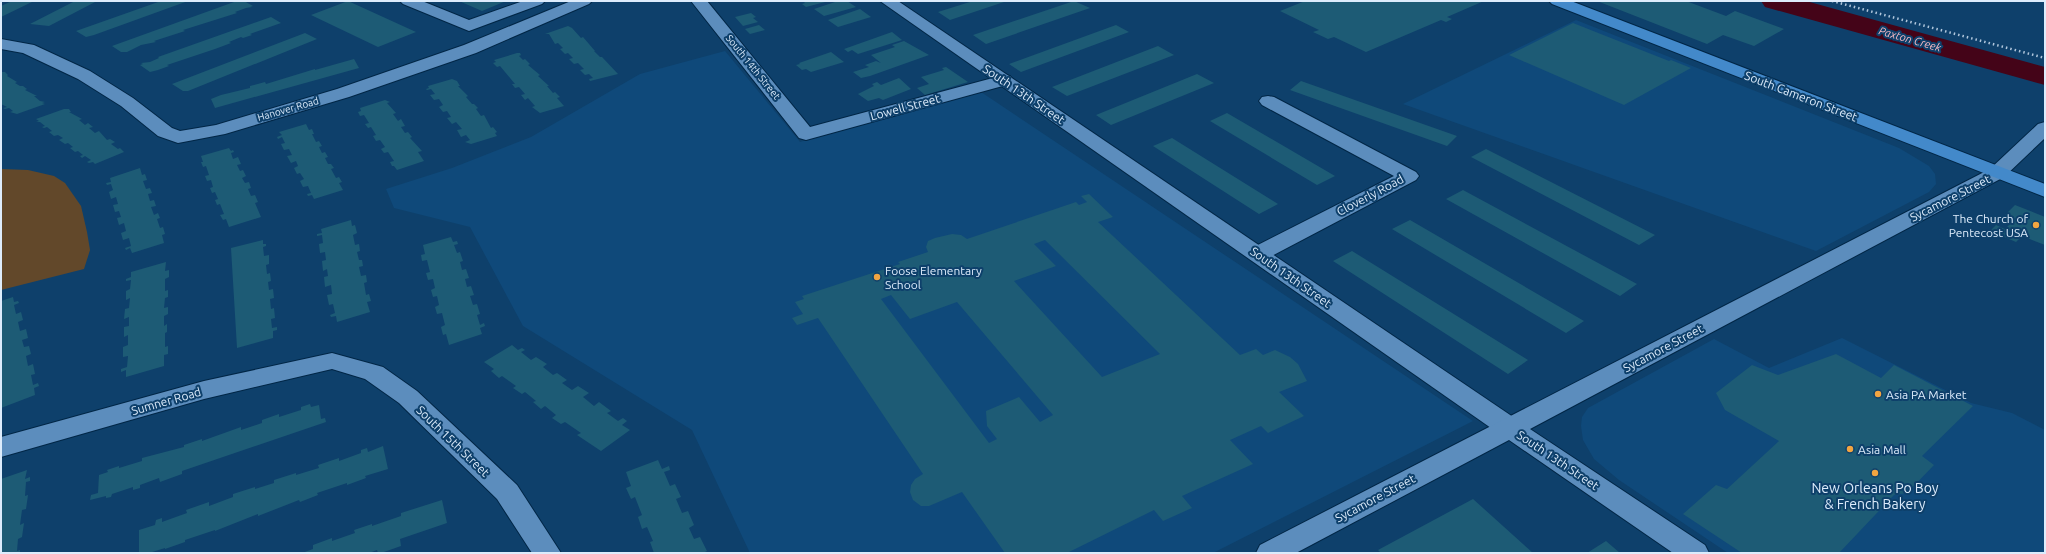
<svg xmlns="http://www.w3.org/2000/svg" width="2046" height="554" viewBox="0 0 2046 554" font-family="Ubuntu,sans-serif">
  <rect width="100%" height="100%" fill="#0e406b"/>
  <!-- built -->
  <path fill="#0f497a" d="M1576,20L1899,148L1929,166L1935,174L1936,184L1929,192L1816,251L1403,104Z
    M725,51L800,142L981,92L1473,421L1213,553H750L692,430L523,326L470,227L394,208L386,189L452,168L531,137L640,74Z
    M1842,338L1971,403L2012,413L2045,430V553H1728L1619,480L1594,459L1583,440L1581,426L1582,417L1588,408L1714,339L1769,368Z"/>
  <!-- green -->
  <path fill="#62482a" d="M1,169L28,170L54,176L65,183L81,206L87,232L90,250L84,269L1,290Z"/>
  <g fill="none" stroke-linecap="round" stroke-linejoin="round">
    <!-- river -->
    <path fill="#440418" fill-rule="evenodd" d="M1761,1H1806L2045,67V85L1765,7Z"/>
  </g>
  <!-- building -->
  <path fill="#1d5b75" fill-rule="evenodd" d="M12,1H34L1,17V6Z
    M75,1H97L49,26L30,24Z
    M161,1H188L94,35L86,37L76,31Z
    M244,1L253,6L250,7H252L246,8L235,12L237,13L183,30L185,31L154,41L156,42L141,45L127,52H121L112,46L234,2Z
    M348,1L416,32L378,47L311,15Z
    M459,1H506L482,11Z
    M803,1H829L806,7L802,4L805,3Z
    M838,1H847L856,7L824,16L814,9Z
    M973,1H1007L950,20L938,12Z
    M1074,1L1090,8L986,44L973,35Z
    M1305,1H1484L1447,17L1452,19L1446,22L1441,20L1366,52L1334,37L1328,39L1313,32L1319,30L1280,11Z
    M1597,1H1686L1726,16L1735,11L1784,29L1754,46L1723,35L1707,44Z
    M860,9L871,17L838,27L828,20Z
    M751,13L756,17L753,18L758,22L743,26L735,17Z
    M271,17L281,23L250,34L252,35L243,38L241,37L229,42L231,43L215,49L167,65L169,66L158,70L150,72L140,65L143,64L141,63L150,62L159,58L158,57Z
    M1573,23L1669,61L1671,60L1691,68L1624,105L1509,55Z
    M759,25L765,30L750,34L745,29Z
    M1116,25L1129,32L1021,72L1009,64Z
    M568,26L572,28L581,38L583,37L595,51H594L600,57H602L618,74L590,81L589,79L593,78L589,74L585,75L580,70L584,69L578,63L574,64L569,59L573,58L568,53L565,54L560,49L563,48L558,43L555,44L549,34H545Z
    M892,32L902,40L858,54L852,50L848,52L844,49Z
    M305,33L317,39L188,91H183L172,84Z
    M904,41L929,55L870,76L861,78L853,72L869,67L865,65L876,61L881,63L871,55L895,47L892,45Z
    M1158,46L1174,55L1067,96L1052,87Z
    M831,52L844,62L811,72L806,69L802,70L796,65L800,64L799,63Z
    M517,53H520L521,55L519,56L523,60L525,59L530,64L528,65L540,75L538,76L549,86H547L553,93L555,92L560,97L557,98L564,106L540,113L532,107L535,106L528,98L525,100L521,95L525,94L519,87L515,88L512,84H515L500,66L497,67L493,63L496,62L494,60Z
    M354,59L359,68L215,108L211,99L221,95L250,88V86L265,82L266,84L315,69V70Z
    M946,67L968,82L925,95L917,88L929,84L921,77L944,70L942,68Z
    M1,72H5L8,75L7,76L17,82L15,83L20,86H23L27,89L25,90L37,96H34L40,101L45,102L42,103L45,104L17,114L10,112L13,111L9,108L5,109L3,108L7,107L1,104Z
    M1197,74L1214,83L1111,125L1096,115Z
    M899,78L911,89L883,100L879,98L868,101L858,94L874,86L872,84L877,82L881,85Z
    M452,79L457,81L460,86H458L468,96L466,97L472,104H474L478,108L476,109L481,116L484,115L491,128L493,127L497,132L495,133L497,136L471,144L465,142L470,140L466,135L461,137L457,130L462,129L456,122L452,124L447,118L451,117L447,111L443,112L439,107L443,105L439,99L434,100L430,95L435,94L431,89L427,90L426,89L429,88L428,86Z
    M1301,81L1457,136L1447,146L1290,90Z
    M385,100L390,102L387,103L396,113L393,114L398,121L401,119L405,126L401,127L405,133L408,132L412,137L410,138L422,151L418,152L424,161L397,170L394,166H392L390,162L394,161L388,152L384,153L381,149L385,147L380,140L376,141L373,136L376,135L371,127L368,128L365,124L369,123L364,115L360,116L358,112L361,111L360,108Z
    M64,109H69L71,112H69L82,119L79,120L85,125L88,123L93,127L89,128L95,133L99,131L107,140L110,139L115,142L111,144L118,149L120,148L124,152L95,164L93,162L89,163L87,162L91,160L85,156L82,158L80,156L83,155L78,151L75,152L70,148L73,147L68,143L65,144L59,140L63,138L58,135L54,136L49,132L52,131L47,127L44,128L42,127L45,126L40,122H36L39,121L36,119Z
    M1227,113L1335,176L1317,185L1210,121Z
    M306,124L309,130L312,129L314,134H312L316,142L319,141L322,146L319,147L322,153L325,152L328,157L325,158L328,164H331L334,168L331,169L336,178L339,177L342,182L339,183L343,190L314,199L312,195L308,196L307,194L311,193L308,186L303,187L300,181L304,179L300,173L297,174L294,168L298,166L296,161L291,163L287,156L292,155L289,149L284,150L281,144L285,143L282,137L278,139L277,137L282,135L279,132Z
    M1172,138L1278,204L1259,214L1153,146Z
    M229,148L231,151L233,150L234,152L231,153L233,159L238,157L241,164L237,165L240,171L243,170L246,176L242,178L245,183L249,182L251,188L248,189L251,196L255,195L258,202L255,203L261,217L229,227L226,219L223,220L220,215L224,214L220,204L217,205L215,200L218,199L215,192L212,193L210,188L213,187L211,180L207,181L205,176L209,175L206,166L203,167L201,162H203L201,156Z
    M1486,149L1655,235L1639,245L1471,157Z
    M140,168L142,175L145,174L147,180L143,181L146,189L150,188L152,193L148,194L150,201L154,200L156,206L151,207L154,215L158,213L160,218L157,219L160,228L163,227L165,234L162,235L164,243L132,253L130,248L126,250L125,248L131,246L129,238L123,240L121,233L126,231L124,223L119,225L117,218L121,217L119,211L115,212L113,205L118,204L116,197L111,199L109,192L113,190L111,184L107,185L106,183L111,182L110,178Z
    M1463,190L1637,284L1620,296L1446,199Z
    M1089,194L1113,217L1098,222L1240,355L1256,349L1263,355L1275,350L1290,357L1298,364L1307,381L1279,392L1304,416L1268,433L1261,426L1230,440L1253,464L1182,496L1192,508L1163,521L1154,510L1067,553H1005L962,492L929,506H921L913,500L910,492L911,485L915,479L923,474L818,318L797,325L792,318L803,314L795,302L804,299L802,296L900,264L898,262L928,252L926,247L928,241L935,238L952,234L961,235L967,239L1076,202L1079,205L1087,202L1081,196ZM1045,240L1160,354L1102,377L1014,281L1056,266L1034,244ZM891,295L910,319L957,302L1053,415L1040,422L1019,397L986,411L987,426L997,439L989,443L881,299Z
    M2015,205L2045,217V245L2022,236L2016,242L1990,231L1996,225L2005,229L2015,219L2005,215Z
    M351,220L352,226L355,225L357,233L353,235L355,245L359,244L360,251L357,252L359,260H362L363,266L359,267L361,276L366,275L367,282L364,283L366,295L369,294L371,301L367,302L370,312L337,322L336,316L331,317L330,315L335,313L333,304L329,305L327,295L332,294L331,285L325,287L324,277L328,276L327,269L323,271L322,261L326,260L325,252L320,253L319,244L323,243L322,235L317,236V234L322,233L321,229Z
    M1410,220L1584,321L1566,333L1392,229Z
    M451,237L453,242L457,241L458,244L454,245L457,253L460,252L463,261L460,262L462,270L466,269L469,278L465,279L467,287L471,286L474,295L470,296L473,305L477,304L480,314L477,315L480,325L484,323L485,326L480,328L482,334L449,345L446,334L443,335L441,327L445,325L442,313L437,314L435,307L439,305L437,296L433,297L431,290L435,288L433,279L428,280L426,273L430,272L427,260L422,261L421,255L425,254L423,245Z
    M263,240V244H266V246L263,247L264,256L269,255V264L266,265L267,274L270,273L271,281L268,282L269,290L273,289L274,298L270,299L271,309L274,308L275,318L271,319L272,328L277,327V330L273,331V338L237,348L231,248Z
    M1352,251L1528,360L1508,374L1333,261Z
    M166,262L165,271L169,270V277L165,279V291L168,290V297L165,298L164,308L168,307V314L164,316V326L167,324V332L165,333V347L168,346V354L164,355V366L126,377V370L121,372V369L127,367L128,356L123,357V347L128,345V335L124,337V327L129,326V317L124,319L125,309L129,308L130,298L126,300V291L130,289L131,280L126,281V279L131,277V272Z
    M13,297L14,302L18,301L19,303L14,305L16,314L21,312L23,320L18,322L20,331L26,329L28,338L22,340L24,347L29,346L31,354L26,356L28,366L33,364L35,374L31,375L33,385L38,383L39,386L34,388L35,395L1,408V301Z
    M512,345L518,350L522,348L525,350L521,352L531,360L536,357L547,364L543,367L553,375L557,373L567,380L562,383L572,390L578,386L589,393L583,397L594,406L599,402L611,411L607,413L618,421L623,418L627,421L622,425L630,430L601,451L577,435L581,433L565,422L561,424L552,418L556,415L545,406L541,409L533,402L536,401L525,392L522,394L513,388L516,386L502,376L499,378L491,371L494,369L484,362Z
    M1836,354L1881,378L1894,365L1973,406L1922,456L1934,465L1907,493L1894,495L1839,553H1742L1683,514L1716,485L1727,489L1779,441L1725,410L1716,393L1752,365L1778,375Z
    M310,404L311,407L319,405L321,419L325,418L326,422L182,471V474L160,482L159,478L140,485V488L133,490V487L112,494L111,497L106,498V496L90,500L91,495L98,493L99,475L108,472L107,470L119,466V468L142,461V458L184,447V445L202,439V441L241,427V430L262,423V420L279,414V417L301,410V407Z
    M383,446L388,469L365,476L366,478L347,485V483L317,493L318,495L300,502L299,500L258,516V514L215,531V530L185,540V542L165,549V548L149,553H139V530L155,525L156,520L162,518V522L187,513L186,510L209,502V506L233,497V494L255,487V489L274,483V480L296,473V475L319,468L318,465L339,458V461L361,453V450L367,448L368,452Z
    M658,460L662,469L669,466L670,470L664,472L670,486L675,484L681,497L676,499L682,513L688,511L694,525L689,528L694,539L700,537L707,551L703,553H654L650,542L653,541L647,527L642,529L638,517L642,515L635,497L631,499L626,488L631,486L626,472Z
    M27,470L25,479L30,477V481L26,482L25,496L28,495L26,509L22,510L20,525L24,523L22,537L18,539L17,551L20,550V553H1V479Z
    M1473,499L1533,553H1381L1378,550Z
    M442,500L447,523L400,539L401,546L381,553H378L377,550L369,553H302L313,549V545L332,538V541L355,533L354,530L372,524V526L401,516V513Z
    M1606,541L1620,553H1587Z"/>
  <g fill="none" stroke-linecap="round" stroke-linejoin="round">
    <!-- minor casing -->
    <g stroke="#012646" stroke-width="2">
      <path id="minor" d="M400,1H422L469,20L523,1H545L542,4L469,31L403,4Z
        M571,1H592L589,4L476,53L349,97L225,134L178,143L158,136L121,106L78,79L23,53L1,49V39L34,45L90,71L133,98L172,128L180,131L216,125L337,89L464,45Z
        M691,1H707L810,127L1004,75L1010,76L1013,80L1010,84L806,140L799,138Z
        M1268,96L1274,97L1416,172L1419,176L1416,180L1266,259L1258,261L1250,259L1247,254L1250,249L1394,176L1262,105L1259,101L1262,97Z
        M2045,122V138L2004,177L1997,179L1990,177L1987,173L1990,169L2038,124Z
        M332,353L383,367L417,391L517,485L561,553H532L497,499L399,403L365,379L332,369L204,399L1,457V437L204,381Z"/>
    </g>
    <!-- tertiary casing -->
    <g stroke="#012646" stroke-width="2">
      <path id="tertiary" d="M880,1H898L1519,421L1523,428L1519,435L1510,437L1501,435Z"/>
    </g>
    <!-- secondary casing -->
    <g stroke="#012646" stroke-width="2">
      <path id="secondary" d="M1997,167L2004,169L2007,173L2004,177L1530,429L1705,545L1709,553H1673L1509,440L1296,553H1256L1260,545L1990,169Z"/>
    </g>
    <!-- primary casing -->
    <g stroke="#012646" stroke-width="2">
      <path id="primary" d="M1549,1H1571L2045,184V197L1552,4Z"/>
    </g>
    <!-- minor -->
    <use href="#minor" fill="#5c8dbd" fill-rule="evenodd"/>
    <!-- tertiary -->
    <use href="#tertiary" fill="#5c8dbd" fill-rule="evenodd"/>
    <!-- secondary -->
    <use href="#secondary" fill="#5c8dbd" fill-rule="evenodd"/>
    <!-- primary -->
    <use href="#primary" fill="#4389ca" fill-rule="evenodd"/>
    <!-- rail -->
    <path stroke="#afc5db" stroke-width="2.5" stroke-dasharray="1.5 3" stroke-linecap="butt" d="M1832,1L2045,58"/>
  </g>
  <!-- markers -->
  <g fill="#f2a541" stroke="#0e406b" stroke-width="1.5">
    <circle cx="2036" cy="225" r="4"/>
    <circle cx="877" cy="277" r="4"/>
    <circle cx="1878" cy="394" r="4"/>
    <circle cx="1850" cy="449" r="4"/>
    <circle cx="1875" cy="473" r="4"/>
  </g>
  <g text-anchor="middle" dominant-baseline="central" stroke-width="4" stroke-linejoin="round" paint-order="stroke">
    <!-- far-street labels -->
    <g font-size="10" fill="#ddecfc" stroke="#0e406b">
      <text transform="translate(753 67) rotate(51)">South 14th Street</text>
      <text transform="translate(288 109) rotate(-16)">Hanover Road</text>
    </g>
    <!-- far-water labels -->
    <g font-size="11" font-style="italic" fill="#f8b9c2" stroke="#0e406b">
      <text transform="translate(1910 39) rotate(16)">Paxton Creek</text>
    </g>
    <!-- street labels -->
    <g font-size="12" fill="#ddecfc" stroke="#0e406b">
      <text transform="translate(1024 94) rotate(34)">South 13th Street</text>
      <text transform="translate(1801 96) rotate(21)">South Cameron Street</text>
      <text transform="translate(905 107) rotate(-15)">Lowell Street</text>
      <text transform="translate(1370 195) rotate(-28)">Cloverly Road</text>
      <text transform="translate(1950 198) rotate(-27)">Sycamore Street</text>
      <text transform="translate(1291 277) rotate(35)">South 13th Street</text>
      <text transform="translate(1663 348) rotate(-28)">Sycamore Street</text>
      <text transform="translate(166 401) rotate(-16)">Sumner Road</text>
      <text transform="translate(453 441) rotate(44)">South 15th Street</text>
      <text transform="translate(1558 460) rotate(34)">South 13th Street</text>
      <text transform="translate(1375 498) rotate(-28)">Sycamore Street</text>
    </g>
    <!-- poi labels -->
    <g font-size="12" fill="#ddecfc" stroke="#0e406b" text-anchor="start">
      <text x="2028" y="218" text-anchor="end">The Church of<tspan x="2028" dy="14">Pentecost USA</tspan></text>
      <text x="885" y="270">Foose Elementary<tspan x="885" dy="14">School</tspan></text>
      <text x="1886" y="394">Asia PA Market</text>
      <text x="1858" y="449">Asia Mall</text>
    </g>
    <!-- near-poi labels -->
    <g font-size="14" fill="#ddecfc" stroke="#0e406b">
      <text x="1875" y="488">New Orleans Po Boy<tspan x="1875" dy="16">&amp; French Bakery</tspan></text>
    </g>
  </g>
  <!-- border -->
  <rect width="2046" height="554" fill="none" stroke="#ddecfc" stroke-width="4"/>
</svg>
